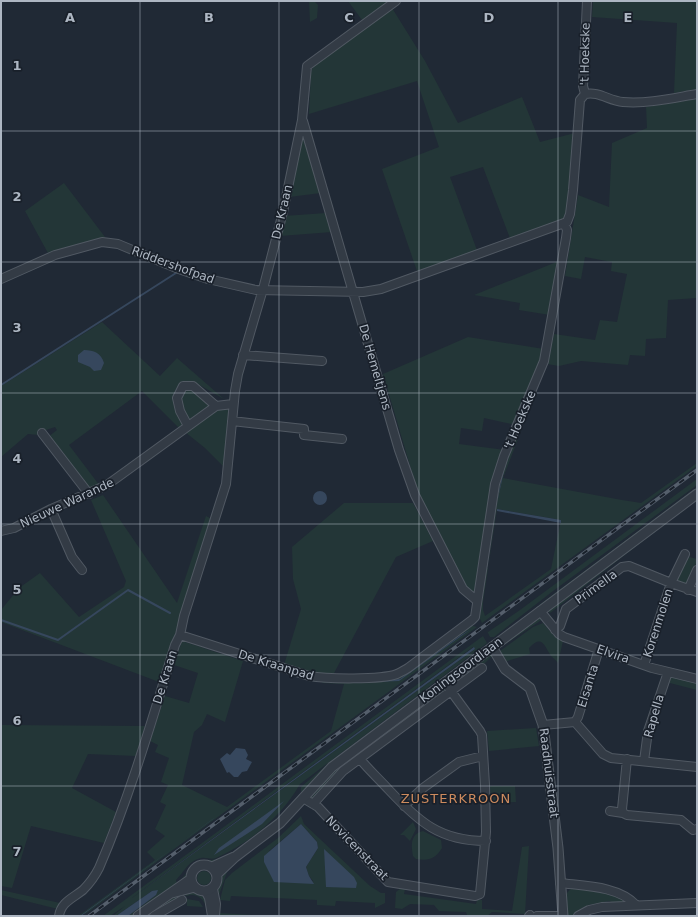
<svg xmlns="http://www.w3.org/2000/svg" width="698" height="917" viewBox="0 0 698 917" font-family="'DejaVu Sans',sans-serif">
  <rect width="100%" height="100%" fill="#202935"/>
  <!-- green -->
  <path fill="#233637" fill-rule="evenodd" d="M309,1H314L318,5L317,18L310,22Z
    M348,1H389L362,20Z
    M593,1H697V89L674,93L677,23L592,17Z
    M392,8L425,61L458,123L522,97L540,142L575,133L566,220L511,241L483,167L450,177L478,253L418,274L382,169L439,147L417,81L309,114L311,73L313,66Z
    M696,99L697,298L668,300L666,338L646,339L645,356L630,355L628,365L581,361L559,366L547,364L554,334L595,340L600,320L617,322L627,274L611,271L612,262L585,257L581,279L565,276L578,195L609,207L612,143L647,128L646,107Z
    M304,134L321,193L289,197L301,141Z
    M64,183L105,237L104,239L78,244L49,255L25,211Z
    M326,213L332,232L280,236L284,216Z
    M559,261L550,315L519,310L520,303L474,295Z
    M102,322L160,376L177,358L224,399L196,383L183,382C165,396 175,409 183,426L180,429L142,391L69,445L100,486L90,488L86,486L62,451L58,449L48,437L57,430L55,427L43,431L39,435L28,434L1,457V386Z
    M468,337L544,349L541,362L516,425L484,418L482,431L461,428L459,444L505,450L474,592L468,589L418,493L383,374Z
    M190,388L208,404V408L190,421L183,411L180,397L183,390Z
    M219,408H230L226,469L205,448L185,432Z
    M515,438L518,439L503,478L622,500L641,503L697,463V466L482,623L478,614L496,490ZM516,439L504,471L496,502L502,476ZM496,509L495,516L488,568L486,567ZM497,509L561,520L551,569L485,616L483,610V602Z
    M697,479V485L553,591L494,637H490L487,631L488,632L520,610Z
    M697,487V491L541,607L539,605Z
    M103,495L177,603L206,516L214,520L159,682L1,622V610L19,588L40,573L79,617L124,587L126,581L91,500Z
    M697,499L550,613L547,610Z
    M344,503H413L433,541L396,557L333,675L314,673L284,665L301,609L293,579L292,547Z
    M686,556L697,559V562L688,578L689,581L685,585L674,582Z
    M540,617L543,619L498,649L499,646Z
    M543,623L556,638L563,641L558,663C556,660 553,658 551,656C544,645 542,634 529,648L530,654L504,662L500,651L533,627Z
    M470,625L477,627L87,913L78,916L155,860L147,852L165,836L155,829L166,805L160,802L168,785L161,782L169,758L155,752L158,745L150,741L165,696L189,703L198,673L174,665L182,641L243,661L225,722L207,714L202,725L194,732L182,785L227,807L331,731L344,684L322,683L324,680L386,678ZM471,629L404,677L461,635Z
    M483,636L487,643L300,784C282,816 250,843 216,858C211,860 206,857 201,858C189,860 184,872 176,880L177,885L132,916H128L156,895L152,891L116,916H113L125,906L110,916H103ZM473,647L475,649L132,898L133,897Z
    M489,654L493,655L485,663L453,687V681Z
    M671,676L697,682V690L666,682Z
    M440,682L330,764L303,793L301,791V787L330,762Z
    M444,690L446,691L338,770L317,793L314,800L311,799L310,797L328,774L440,691Z
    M1,725L145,726L136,756L88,754L72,788L116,812L104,843L31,826L12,888L1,886Z
    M536,728L539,746L489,751L487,731Z
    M490,786H515L516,802L491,803Z
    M301,816L304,824L370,886L381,893H385V903L375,908V903L336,901L335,906L317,905V900L231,896L230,901L220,900L225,880L232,873L278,838ZM301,824L317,842L318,848L306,867L309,876L314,882L269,851Z
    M413,822L416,829L410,841L404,835H400Z
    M423,831L441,840L442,848C435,859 429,861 416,859L413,856C411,846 410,834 423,831Z
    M529,846L525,914L492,912L487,916L467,915L466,912L439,911L434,905L410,904L402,909L395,908L396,892L401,888L405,889L404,894L476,904L477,900H482V909L512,911L522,847Z
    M218,859L219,861L195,866L187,878L180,884L179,882L196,862Z
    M225,871L227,872L218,898L216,888Z
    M197 878a7 7 0 1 1 14 0a7 7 0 1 1-14 0Z
    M571,889H593L623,898V902L614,904L610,901L588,905L577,911L573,916H569L567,914C566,904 562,895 571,889Z
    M1,890L60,903L58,909L1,895Z
    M195,892C202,894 206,897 206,905C201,897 196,893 186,896L185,893Z
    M182,894V897L147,916H143L163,903Z
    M187,899L199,901L203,907L187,906Z
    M219,913L270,916H218Z"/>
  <!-- water -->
  <path fill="#36475d" d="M84,350C94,350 101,353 104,363L101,370L94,371L90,367L78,362V355Z
    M516,439L504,471L497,503L502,476Z
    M313 498a7 7 0 1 1 14 0a7 7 0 1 1-14 0Z
    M495,509L487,568H486Z
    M497,509L561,520V523L497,511Z
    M471,629L399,681L348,683L400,679L461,635Z
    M474,647L475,649L432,680L132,898Z
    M236,748L245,749L248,755L246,759L252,762L247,771L242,772L238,777H234L229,772L227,773L220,759L227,753L230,755Z
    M284,801L262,824L214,855L219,848Z
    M214,818L81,916H80L213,819Z
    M301,824L317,842L318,848L306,867L309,876L314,884L274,882L264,862V856Z
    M324,849L354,877L357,883L356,888L326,887Z
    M158,890L156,895L128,916H116L152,891Z"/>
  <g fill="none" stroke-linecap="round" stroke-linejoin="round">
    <!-- stream -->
    <path stroke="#36475d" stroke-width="2" d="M1,385L176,273
      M1,620L58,640L128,590L170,613"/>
    <!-- minor casing -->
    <g stroke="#515963" stroke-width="10">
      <path id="minor" d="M585,94C599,91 609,101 623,102C648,104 673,98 697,94
        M585,94L583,86L587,1
        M303,121L399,450L415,495L463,589L476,600
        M1,279L55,255L102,242L118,244L176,268L208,279L256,290L363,292L381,289L567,222L570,214L573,190L580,100L585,94
        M243,355L322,361
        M232,421L304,429V435L342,439
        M188,426L180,411L177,398L183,386H193L216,406
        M42,433L89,494
        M51,509L72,557L82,570
        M1,531L14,528L51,509L107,485L216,406L233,404
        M688,590L697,570
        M540,611L559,634L564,637L652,668L697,679
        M555,630L560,626L566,609L622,567L629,566L671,583L685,554
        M180,635L309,676C326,679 381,680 397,674C401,672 405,670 408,668L472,620L475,617L495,484L504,456L544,361L566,238L567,230L564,223
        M644,665L671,583L697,592
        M575,722L578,717L599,649
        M543,725L575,722L603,754L611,758L697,767
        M360,759C369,770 380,780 389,790C419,822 440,841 486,841
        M627,759L622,809L623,813L627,815L681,820L693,830L697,829
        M644,761L648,731L668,672
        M303,798L318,807L388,882L475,896L480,894L486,832L485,785L482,735L480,731L445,683
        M313,804L343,771L482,668
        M404,806L423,788L459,762L483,756
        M610,811L623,813
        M560,883C584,886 619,886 636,905
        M213,889L216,904L215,916
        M206,892L209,898L212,916
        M59,916C61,902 73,898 83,890C89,884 95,876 99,868C130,796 152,720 175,645L180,635L184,616L226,484L235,391L238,374L263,289L283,212L302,120L307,66L396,1
        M154,916L182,900
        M529,916L530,915
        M537,916H557
        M578,916L589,910L602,907L697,903"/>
    </g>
    <!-- tertiary casing -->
    <g stroke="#515963" stroke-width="11">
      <path id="tertiary" d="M492,647L505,669L530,688L543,725L558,848L563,916
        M191 878a13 13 0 1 1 26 0a13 13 0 1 1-26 0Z
        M212,867L234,857
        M217,874L235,857L280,823L332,767L697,494
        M172,893L195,887
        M138,916L191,879"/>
    </g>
    <!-- minor -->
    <use href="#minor" stroke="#333b45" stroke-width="8"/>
    <!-- tertiary -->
    <use href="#tertiary" stroke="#333b45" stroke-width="9"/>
    <!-- rail casing -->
    <g stroke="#555f6c" stroke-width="3.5">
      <path id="rail" d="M89,916L697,470"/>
    </g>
    <!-- rail -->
    <use href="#rail" stroke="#19202a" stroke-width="2" stroke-dasharray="6" stroke-linecap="butt"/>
  </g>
  <!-- grid -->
  <path fill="none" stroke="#adb6c2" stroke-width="1" stroke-opacity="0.55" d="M140,1V916M279,1V916M419,1V916M558,1V916M1,131H697M1,262H697M1,393H697M1,524H697M1,655H697M1,786H697"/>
  <g text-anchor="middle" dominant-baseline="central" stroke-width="3.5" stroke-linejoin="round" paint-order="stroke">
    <!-- street labels -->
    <g font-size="12" fill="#adb6c2" stroke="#19202a">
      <text transform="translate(585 54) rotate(-89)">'t Hoekske</text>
      <text transform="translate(282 212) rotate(-77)">De Kraan</text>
      <text transform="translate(173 265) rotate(20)">Riddershofpad</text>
      <text transform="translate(375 367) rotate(74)">De Hemeltjens</text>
      <text transform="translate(520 420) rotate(-67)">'t Hoekske</text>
      <text transform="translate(67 503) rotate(-25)">Nieuwe Warande</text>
      <text transform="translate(596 587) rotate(-36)">Primella</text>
      <text transform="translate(658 623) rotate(-72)">Korenmolen</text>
      <text transform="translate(613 654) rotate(19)">Elvira</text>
      <text transform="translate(276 665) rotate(17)">De Kraanpad</text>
      <text transform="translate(461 670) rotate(-37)">Koningsoordlaan</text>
      <text transform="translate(165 677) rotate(-73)">De Kraan</text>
      <text transform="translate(588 686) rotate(-73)">Elsanta</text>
      <text transform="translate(654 716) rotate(-74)">Rapella</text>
      <text transform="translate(549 773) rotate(83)">Raadhuisstraat</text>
      <text transform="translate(357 848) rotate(46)">Novicenstraat</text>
    </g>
    <!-- neighbourhood labels -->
    <g font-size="13" letter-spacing="1" fill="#cd8b5e" stroke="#19202a">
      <text x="456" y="798">ZUSTERKROON</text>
    </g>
  </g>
  <g font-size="13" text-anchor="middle" font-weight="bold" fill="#adb6c2" stroke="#19202a" stroke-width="3.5" stroke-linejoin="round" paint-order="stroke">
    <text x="70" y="22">A</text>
    <text x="209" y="22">B</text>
    <text x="349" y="22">C</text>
    <text x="489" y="22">D</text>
    <text x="628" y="22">E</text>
    <text x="17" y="70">1</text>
    <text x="17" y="201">2</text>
    <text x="17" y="332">3</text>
    <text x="17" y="463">4</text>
    <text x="17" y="594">5</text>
    <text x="17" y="725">6</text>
    <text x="17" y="856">7</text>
  </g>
  <!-- border -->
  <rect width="698" height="917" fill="none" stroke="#adb6c2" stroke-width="4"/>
</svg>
